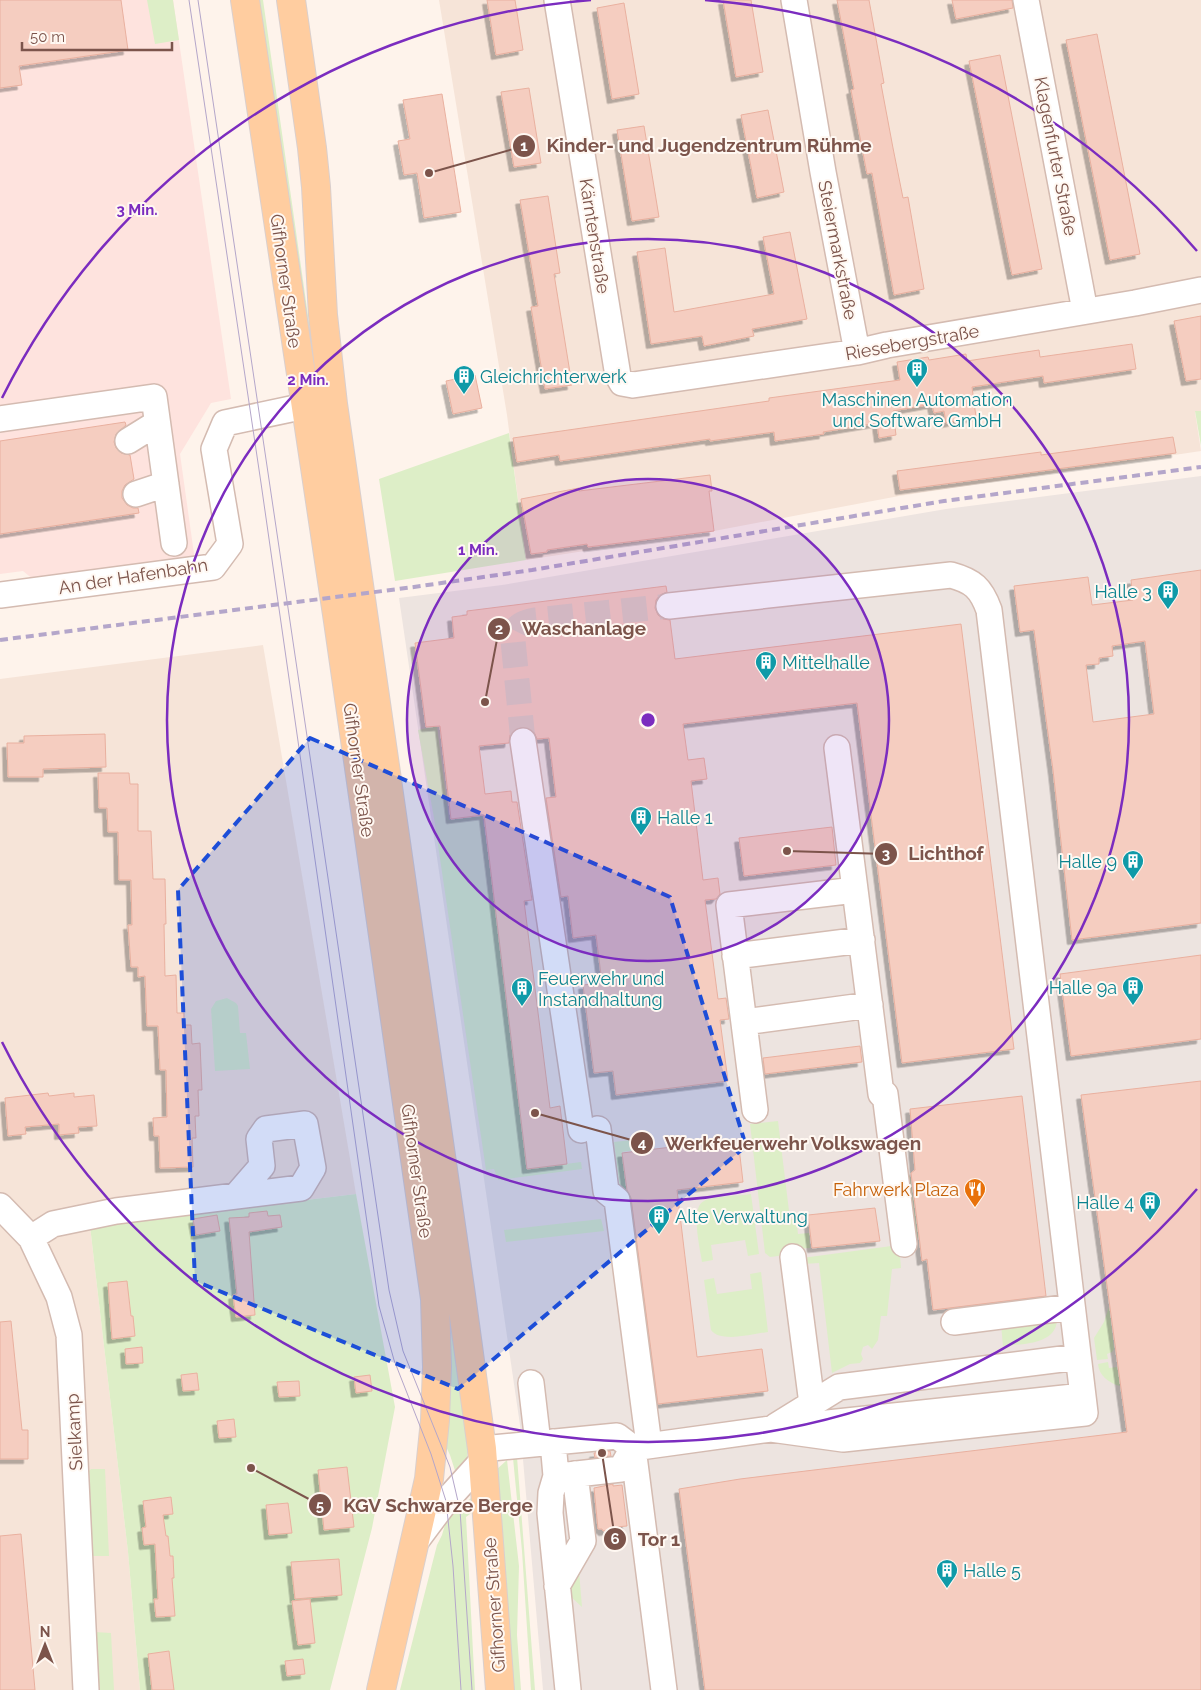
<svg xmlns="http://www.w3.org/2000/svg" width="1201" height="1690" viewBox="0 0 1201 1690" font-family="Raleway,sans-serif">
  <defs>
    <filter id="shadow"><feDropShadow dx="-4.5" dy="4.5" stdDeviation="0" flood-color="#0004"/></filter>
  </defs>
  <rect width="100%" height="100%" fill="#fef3eb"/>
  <!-- residential -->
  <path fill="#f6e4d8" d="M439,0H1201V411L1195,412L1201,451L899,496L714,531L526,560L507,415Z
    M263,645L356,1194L90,1226L128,1552L140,1690H0V679Z"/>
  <!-- commercial -->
  <path fill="#fee3de" d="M0,0H173L231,399L211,403L180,454L195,561L34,580L23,571L0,574Z"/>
  <!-- industrial -->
  <path fill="#ede4e0" d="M1201,476V1690H543L520,1425L399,598L502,585L946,509Z"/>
  <!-- green -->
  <path fill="#ddeec7" d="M147,0H173L179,40L155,44Z
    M257,0H263L347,589Z
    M1195,411H1201V446Z
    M509,433L526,560L395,581L379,479Z
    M351,602L469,1447L464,1472L458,1480L463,1504L474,1496V1511L466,1517L475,1690H400L437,1545L442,1535L458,1480L450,1455L442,1438L450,1385L449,1349Z
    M437,726L449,820L482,816L492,880L527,1169L581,1162L582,1169L498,1180L494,1169L486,1170L434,818L418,730Z
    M227,998L236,1003L238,1006L240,1033H246L250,1069L215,1071L211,1009L216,1001Z
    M778,1121L790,1219L796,1218L798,1234L809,1233L810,1248L794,1249L795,1254L770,1257L765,1253L750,1124Z
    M640,1139L641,1149L622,1152L627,1196H630L650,1360L642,1362L614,1142Z
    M910,1176L918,1238L910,1240L903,1177Z
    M356,1194L395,1407L372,1528L330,1690H140L128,1552L90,1226Z
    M751,1194L759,1254L748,1256L745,1240L711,1245L713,1260L702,1262C700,1249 690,1207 704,1201C713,1196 740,1196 751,1194Z
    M601,1219L604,1231L506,1242L504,1230Z
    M899,1245L901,1268L892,1269L887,1316H881L878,1340L872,1349L868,1345L863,1347L861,1354L863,1359L860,1363L850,1364L832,1373L819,1263L803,1264L802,1258Z
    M761,1272L768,1332C753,1334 720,1343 711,1330L704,1280L714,1278L717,1294L752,1289L750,1274Z
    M1109,1307L1114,1349L1112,1352L1107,1354L1108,1359L1097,1360L1094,1338L1104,1322Z
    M1057,1320C1056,1345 1021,1344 1003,1346L1001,1325Z
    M1108,1362L1109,1368L1117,1367L1120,1386C1108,1383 1099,1375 1098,1364Z
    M517,1457L535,1690H531L522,1551L513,1458Z
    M507,1460L519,1566L517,1635L521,1690H512L495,1471Z
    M91,1469H105L109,1556H92L89,1471Z
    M578,1559L582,1607L569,1595L567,1580Z
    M95,1632L111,1633L114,1690H98Z"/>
  <!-- building -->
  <path fill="#f5cdc0" stroke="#e9b09f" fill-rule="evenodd" filter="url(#shadow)" d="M0,0H121L128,50L19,66L22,85L0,88Z
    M487,0H515L523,50L496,55Z
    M723,0H751L763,72L736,77Z
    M837,0H869L884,83L881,84L893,148L903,198L908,197L924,289L894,295L872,173L867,174L851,90L854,89Z
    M952,0H1012L1013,8L956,19Z
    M624,3L639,94L612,99L597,8Z
    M1097,34L1140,254L1110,260L1066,40Z
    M1000,55L1042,269L1012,275L969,61Z
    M529,88L541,163L514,167L501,92Z
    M442,94L461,212L424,218L417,173L404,175L398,141L410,139L403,100Z
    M768,110L784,192L757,198L741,115Z
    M644,126L659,217L632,221L617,130Z
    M548,196L560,273L554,274L572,385L545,389L531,307L538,306L520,200Z
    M790,232L807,319L752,329L754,336L704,346L702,336L651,344L637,252L665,248L674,312L774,294L763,237Z
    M1201,316V379L1186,381L1174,321Z
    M1132,344L1136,369L1044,383L1043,376L972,387L976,417L946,423L944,411L934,413L932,404L893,411L896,435L879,438L877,423L823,432L824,434L775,441L774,432L710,441V439L560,461L559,455L517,462L513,438L769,401V398L900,380L897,362L928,357L929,360L966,354L967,361L1039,350L1040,357Z
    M475,375L482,408L453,414L446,381Z
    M125,422L126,425L116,434L114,442L116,448L121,453L130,455L134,479L125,485L122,491V498L127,505L133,508H138L139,513L0,534V441Z
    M1173,437L1176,453L900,490L897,471L1041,452V455Z
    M710,475L712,491H709L714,531L588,547L587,544L547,550V552L531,554L521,499L579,488V491Z
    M1201,570V923L1072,940L1053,770L1034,630L1020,632L1014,586L1088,577L1092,605L1133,600L1131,580ZM1145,641L1154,714L1093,722L1086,665L1099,664V658L1113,656L1112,646Z
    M666,586L667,592L660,595L656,600L655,608L658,615L663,619L670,620L675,659L961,624L1014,1049L902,1063L857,703L683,724L688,760L704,758L707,779L691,781L703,880L718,878L720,894L716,899L705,900L718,999L726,998L729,1019L720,1020L728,1081L616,1095L613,1071L594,1073L583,985L602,983L596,935L573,938L568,896L561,897L546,798L556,797L549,738L537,739L534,732L529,728L520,727L514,730L510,735L509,743L479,746L485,794L511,791L512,802H517L532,900L524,901L550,1108L560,1106L567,1164L527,1169L484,815L451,819L440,726L426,727L415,643L454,638L452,617L467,615V611Z
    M105,734L106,767L43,769V777H8L7,743H24V736Z
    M98,773H129L130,784H138V831H151L153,879H165L166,924H164L165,976L176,975L177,1013H184V1025H191L192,1044L200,1043L202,1090H198L199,1116H195L196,1138H192L193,1167L160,1168L159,1136H154L153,1118L167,1117L166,1070H160L158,1026H147L145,976L138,977V967H131L128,925H132L131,880H119L118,832H108L107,808H99Z
    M832,827L836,865L744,876L739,838Z
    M1201,955V1039L1071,1056L1060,974Z
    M860,1046L862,1062L765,1074L763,1058Z
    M1201,1081V1690H705L679,1489L740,1479L1127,1432L1081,1095Z
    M48,1093L49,1096L74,1093V1097L94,1095L97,1126L78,1127L79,1133L59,1135V1124L25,1127L26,1134L8,1136L5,1098Z
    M1022,1096L1046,1296L933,1310L927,1259L922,1261L920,1244L911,1173L915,1170L910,1109Z
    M738,1139L743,1182L677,1190L697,1357L762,1349L768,1391L658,1404L631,1198L627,1190L622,1153Z
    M875,1208L880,1241L812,1248L808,1215Z
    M267,1211L268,1216L280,1215L282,1227L249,1232L255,1315L236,1317L233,1295L237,1294L229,1218L249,1217V1213Z
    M217,1215L220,1231L196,1235L193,1219Z
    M127,1281L131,1316H133L135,1336L112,1339L108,1283Z
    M11,1321L22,1430H28V1459H0V1322Z
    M142,1347L143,1363L126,1364L125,1349Z
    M197,1373L199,1390L183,1391L181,1375Z
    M370,1375L372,1391L356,1393L354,1377Z
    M299,1381L300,1396L279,1397L277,1382Z
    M234,1419L236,1437L219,1438L217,1421Z
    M610,1451L611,1456L595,1458L594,1453Z
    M347,1467L354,1527L324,1530L318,1470Z
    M613,1484V1486L622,1485L627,1526L616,1527V1530L603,1531L602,1529H598L594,1488Z
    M171,1497L173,1514L163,1515L166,1536H168L170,1556H173L174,1578H172L175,1616L156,1617L154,1599H158L155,1544L144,1545L142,1528L146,1527L143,1501Z
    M288,1503L292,1533L269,1535L266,1505Z
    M21,1534L35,1690H0V1536Z
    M339,1559L342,1595L295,1599L291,1562Z
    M310,1599L315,1643L298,1645L292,1601Z
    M169,1651L174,1690H152L148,1654Z
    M303,1659L305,1674L287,1676L285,1661Z"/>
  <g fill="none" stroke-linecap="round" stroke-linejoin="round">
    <!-- minor-tunnel -->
    <path stroke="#decbc3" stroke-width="25" stroke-dasharray="25 12" stroke-linecap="butt" d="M523,741L513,641C513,626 521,623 535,620L669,606"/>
    <!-- minor casing -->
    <g stroke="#d4bbb1" stroke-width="28">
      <path id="minor" d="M557,0L618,376L622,383L633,385L857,352L887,345L1135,303L1201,290
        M794,0L823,172L857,352
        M1026,0L1085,311
        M0,419L154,397L174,543
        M128,441L157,423
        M136,494L166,484
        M0,595L213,567L230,544L214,449L225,423L305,406
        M669,606L951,575C973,581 981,588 989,610L1085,1413L843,1439L771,1429
        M523,741L581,1130
        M837,748L881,1094
        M735,956L862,940
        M744,1022L870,1005
        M885,1094L904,1244
        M755,1110L729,905L855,890
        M598,1129L606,1191L617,1200L649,1445
        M0,1206L31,1238L59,1297L69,1335L86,1690
        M31,1238L53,1224L116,1211L236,1196L262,1166L259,1139L266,1129L305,1124L313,1168L301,1188L236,1196
        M793,1257L812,1404
        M954,1322L1072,1307
        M531,1383L538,1443
        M776,1426L839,1387L1078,1357
        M553,1442L556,1476L551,1493L550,1513L568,1690
        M633,1448L664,1690
        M482,1449L617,1436L633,1448L771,1429L1083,1396
        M559,1476L621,1469L633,1448
        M416,1541L446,1501L483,1460
        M557,1586L583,1541L575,1474"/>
    </g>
    <!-- major casing -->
    <g stroke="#dacfcd" stroke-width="30">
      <path id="major" d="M245,0L338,621L435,1299L437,1367L435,1420L429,1479L381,1690
        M291,0L312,148L316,187L323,315L333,404L461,1295L482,1449L500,1690"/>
    </g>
    <!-- minor -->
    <use href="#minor" stroke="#fff" stroke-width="25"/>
    <!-- major -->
    <use href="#major" stroke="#ffcda0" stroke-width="28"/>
    <!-- tram -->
    <path stroke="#b4a6ca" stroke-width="1" d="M189,0L261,483L379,1306L394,1360L431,1454L446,1501L453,1566L461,1690
      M198,0L389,1290L403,1351L450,1467L460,1510L472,1690"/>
    <!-- rail -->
    <path stroke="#b4a6ca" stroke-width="4" stroke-dasharray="8 5" stroke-linecap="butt" d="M0,640L414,587L532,570L944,501L1201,467"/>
  </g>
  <!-- marked area -->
  <path fill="#1d4ed8" fill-opacity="0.2" stroke="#1d4ed8" stroke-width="4" stroke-dasharray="10 6" stroke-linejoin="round" d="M310,738L670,897L746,1146L458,1389L195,1281L178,890Z"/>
  <!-- distance rings -->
  <circle cx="648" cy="720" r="241" fill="#7b2cbf" fill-opacity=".12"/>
  <g fill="none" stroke="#7b2cbf" stroke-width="2.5">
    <circle cx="648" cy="720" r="241"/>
    <circle cx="648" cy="720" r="481"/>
    <path d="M1197 1189A722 722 0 0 1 2 1042M2 398A722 722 0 0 1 591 0M705 0A722 722 0 0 1 1197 251"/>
  </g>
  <!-- icons -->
  <defs>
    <g id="building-pin" transform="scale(1.125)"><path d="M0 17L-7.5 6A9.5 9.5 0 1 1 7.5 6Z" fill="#0f9aa8" stroke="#fff8f2"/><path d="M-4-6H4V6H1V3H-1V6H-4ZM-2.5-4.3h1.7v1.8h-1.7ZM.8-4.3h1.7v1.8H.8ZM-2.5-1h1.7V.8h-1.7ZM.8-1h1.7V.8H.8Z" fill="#fff"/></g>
    <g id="restaurant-pin" transform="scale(1.125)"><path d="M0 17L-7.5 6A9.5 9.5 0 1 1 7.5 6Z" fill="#e8710a" stroke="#fff8f2"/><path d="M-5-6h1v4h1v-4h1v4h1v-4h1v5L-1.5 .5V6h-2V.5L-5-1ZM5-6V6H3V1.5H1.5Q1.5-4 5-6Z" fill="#fff"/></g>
  </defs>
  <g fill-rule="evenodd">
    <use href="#building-pin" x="917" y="369"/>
    <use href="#building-pin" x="464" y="376"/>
    <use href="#building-pin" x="1168" y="591"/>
    <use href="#building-pin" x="766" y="662"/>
    <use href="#building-pin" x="641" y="817"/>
    <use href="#building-pin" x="1133" y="861"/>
    <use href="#building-pin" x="1133" y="987"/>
    <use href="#building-pin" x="522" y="988"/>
    <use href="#restaurant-pin" x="975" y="1189"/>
    <use href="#building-pin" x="1150" y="1202"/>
    <use href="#building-pin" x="659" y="1216"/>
    <use href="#building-pin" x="947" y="1570"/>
  </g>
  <g text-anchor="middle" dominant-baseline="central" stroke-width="4" stroke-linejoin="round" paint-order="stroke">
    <!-- street labels -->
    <g font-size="18" fill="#7c544b" stroke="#fff8f2">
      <text transform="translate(1056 156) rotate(79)">Klagenfurter Straße</text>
      <text transform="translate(595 236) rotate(81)">Kärntenstraße</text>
      <text transform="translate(838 250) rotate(79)">Steiermarkstraße</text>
      <text transform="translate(286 281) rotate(82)">Gifhorner Straße</text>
      <text transform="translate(912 342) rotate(-10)">Riesebergstraße</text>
      <text transform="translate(133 576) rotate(-9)">An der Hafenbahn</text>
      <text transform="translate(359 770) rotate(82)">Gifhorner Straße</text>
      <text transform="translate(417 1171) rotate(82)">Gifhorner Straße</text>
      <text transform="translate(74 1432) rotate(-93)">Sielkamp</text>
      <text transform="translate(494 1605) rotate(-94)">Gifhorner Straße</text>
    </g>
    <!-- culture labels -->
    <g font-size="18" fill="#0d838f" stroke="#fff8f2" text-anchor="start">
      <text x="480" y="376">Gleichrichterwerk</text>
      <text x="917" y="399" text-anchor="middle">Maschinen Automation<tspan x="917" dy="21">und Software GmbH</tspan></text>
      <text x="1152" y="591" text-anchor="end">Halle 3</text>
      <text x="782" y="662">Mittelhalle</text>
      <text x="657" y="817">Halle 1</text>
      <text x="1117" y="861" text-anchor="end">Halle 9</text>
      <text x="538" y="978">Feuerwehr und<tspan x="538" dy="21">Instandhaltung</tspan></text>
      <text x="1117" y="987" text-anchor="end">Halle 9a</text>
      <text x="1134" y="1202" text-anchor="end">Halle 4</text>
      <text x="675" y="1216">Alte Verwaltung</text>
      <text x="963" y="1570">Halle 5</text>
    </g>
    <!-- food labels -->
    <g font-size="18" fill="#c56008" stroke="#fff8f2" text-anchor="end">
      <text x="959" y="1189">Fahrwerk Plaza</text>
    </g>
  </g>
  <circle cx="648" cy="720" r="8" fill="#7b2cbf" stroke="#fff8f2" stroke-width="2.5"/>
  <g font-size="15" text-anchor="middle" font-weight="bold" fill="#7b2cbf" stroke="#fff8f2" stroke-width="4" stroke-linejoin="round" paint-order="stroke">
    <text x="137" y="215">3 Min.</text>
    <text x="308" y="385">2 Min.</text>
    <text x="478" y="555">1 Min.</text>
  </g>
  <!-- callouts -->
  <path fill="none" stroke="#7c544b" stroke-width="2" d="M429 173L524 146M485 702L499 629M787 851L886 854M535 1113L642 1143M251 1468L320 1505M602 1453L615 1539"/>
  <g fill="#7c544b" stroke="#fff8f2" stroke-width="2">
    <circle cx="429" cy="173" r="5"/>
    <circle cx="485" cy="702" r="5"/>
    <circle cx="787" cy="851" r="5"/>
    <circle cx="535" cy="1113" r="5"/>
    <circle cx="251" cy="1468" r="5"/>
    <circle cx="602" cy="1453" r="5"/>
    <circle cx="524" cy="146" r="12"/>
    <circle cx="499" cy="629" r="12"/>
    <circle cx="886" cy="854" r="12"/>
    <circle cx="642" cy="1143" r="12"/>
    <circle cx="320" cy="1505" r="12"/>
    <circle cx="615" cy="1539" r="12"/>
  </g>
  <g font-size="15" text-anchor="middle" font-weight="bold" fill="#fff">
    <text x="524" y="151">1</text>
    <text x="499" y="634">2</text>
    <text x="886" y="859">3</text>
    <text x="642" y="1148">4</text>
    <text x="320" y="1511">5</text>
    <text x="615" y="1544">6</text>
  </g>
  <g font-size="19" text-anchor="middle" font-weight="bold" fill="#7c544b" stroke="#fff8f2" stroke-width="4" stroke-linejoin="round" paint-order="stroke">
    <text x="709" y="152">Kinder- und Jugendzentrum Rühme</text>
    <text x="584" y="635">Waschanlage</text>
    <text x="946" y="860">Lichthof</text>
    <text x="793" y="1150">Werkfeuerwehr Volkswagen</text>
    <text x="438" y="1512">KGV Schwarze Berge</text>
    <text x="659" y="1546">Tor 1</text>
  </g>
  <!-- north arrow -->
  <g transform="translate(45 1645)" stroke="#fff8f2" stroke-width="4" paint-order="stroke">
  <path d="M0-4L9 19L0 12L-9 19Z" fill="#7c544b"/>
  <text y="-8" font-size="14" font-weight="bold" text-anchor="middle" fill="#7c544b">N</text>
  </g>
  <!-- scale -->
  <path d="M22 42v8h150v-8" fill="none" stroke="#7c544b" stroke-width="2.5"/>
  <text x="30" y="42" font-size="15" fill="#7c544b" stroke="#fff8f2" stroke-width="4" paint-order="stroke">50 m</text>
</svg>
